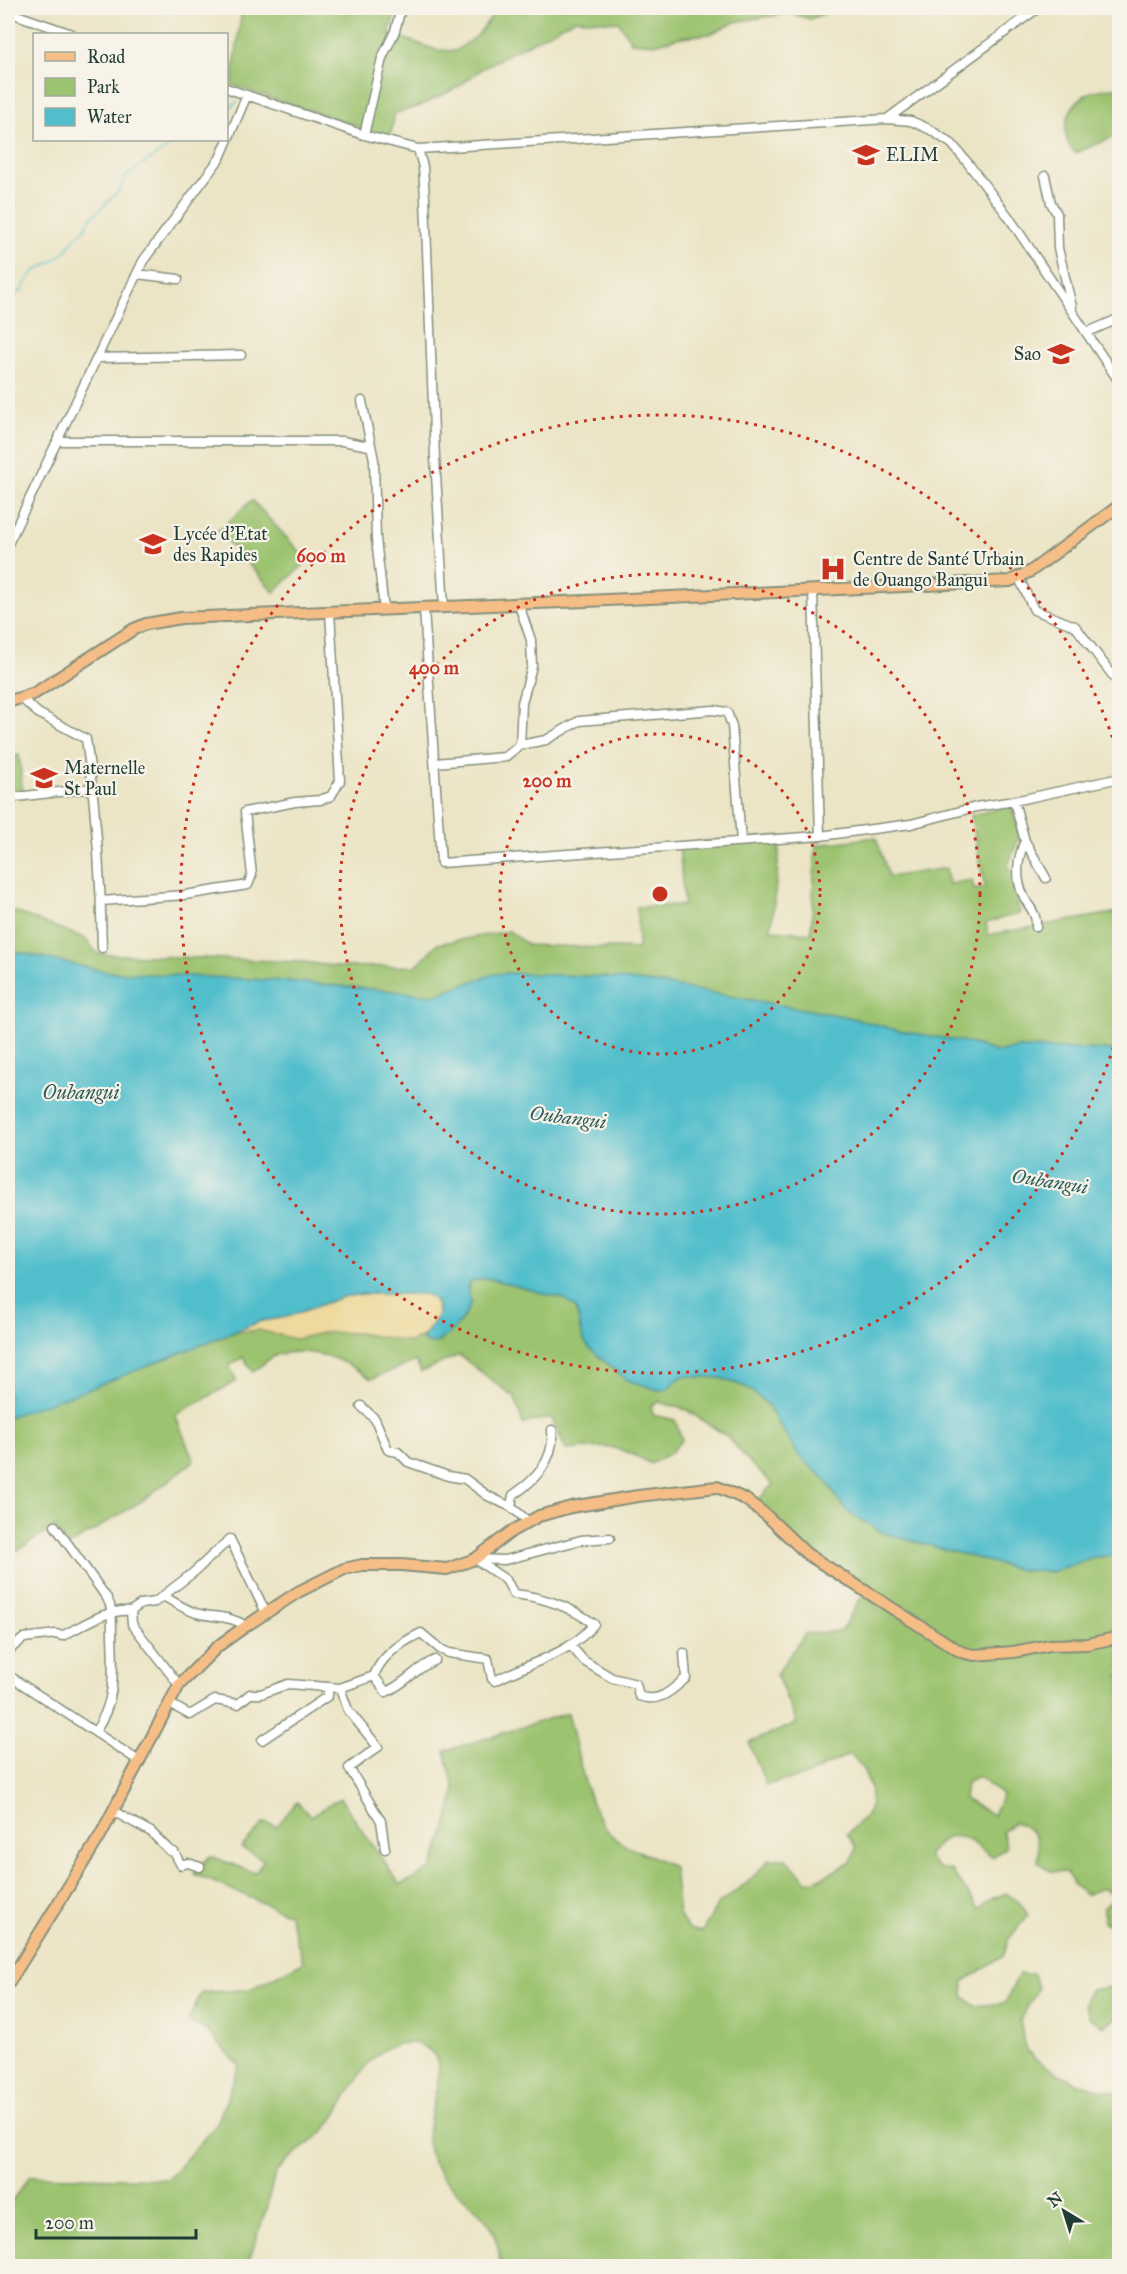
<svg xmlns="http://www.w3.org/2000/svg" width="1127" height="2274" viewBox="0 0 1127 2274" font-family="'IM FELL Great Primer',serif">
  <rect width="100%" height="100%" fill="#f7f3e8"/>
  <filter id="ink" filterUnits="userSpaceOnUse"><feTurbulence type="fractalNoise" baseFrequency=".0167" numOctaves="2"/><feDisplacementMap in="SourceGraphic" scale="12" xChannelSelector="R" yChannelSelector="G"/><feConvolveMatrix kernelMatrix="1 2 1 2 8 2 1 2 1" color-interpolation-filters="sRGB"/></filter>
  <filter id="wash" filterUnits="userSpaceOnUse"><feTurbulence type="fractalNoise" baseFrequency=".008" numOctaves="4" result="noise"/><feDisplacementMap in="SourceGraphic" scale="24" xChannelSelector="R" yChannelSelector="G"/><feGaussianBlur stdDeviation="1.35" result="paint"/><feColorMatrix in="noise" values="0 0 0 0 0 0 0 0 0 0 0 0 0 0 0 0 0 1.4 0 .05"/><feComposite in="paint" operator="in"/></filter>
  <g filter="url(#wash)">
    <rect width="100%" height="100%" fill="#ebe4c5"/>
    <!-- green -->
    <path fill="#9cc36f" stroke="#5e8052" stroke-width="1.5" fill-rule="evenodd" d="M242,8H397L389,33L436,50L455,51L477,36L498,8H838L810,19L789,13L735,22L710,34L681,37L654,44L631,42L619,22L575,19L483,68L460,86L418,107L395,113L390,137L232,85Z
      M1119,87V135L1075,153C1057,135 1067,106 1087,94C1096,89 1110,89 1119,87Z
      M252,500L308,561L274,592L218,531Z
      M19,755L23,794L8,796V756Z
      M1011,806L1020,835L1008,865L1020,913L986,923L988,935L1119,912V1050L1016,1048L1000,1053L966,1042L900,1031L848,1017L661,984L603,977L527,975L474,981L433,995L286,981L108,972L8,950V909L84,938L98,954L304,962L340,967L416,966L437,944L509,931L528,945L638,949L637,907L684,905L679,843L781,836L771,930L811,933L816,845L876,837L889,877L946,868L949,884L972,880L974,890L985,887L971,815Z
      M487,1278L564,1299L576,1308L580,1330L598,1356L627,1380L659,1390L667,1389L681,1377L688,1376L721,1378L746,1387L766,1403L800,1457L825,1479L847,1512L884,1533L1020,1570L1052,1572L1091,1558L1119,1554V1931L1104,1922V1907L1115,1896L1102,1888L1086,1895L1074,1885L1066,1872L1050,1871L1038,1862C1041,1840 1035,1829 1014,1822L1003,1832L1006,1848L992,1857C967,1837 950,1823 928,1857L938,1868L952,1871L979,1909L991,1899L1006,1893L1019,1902L1028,1915L1008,1940L1004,1955L964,1981L963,1996L975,2006L1005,2003L1019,1974H1034L1038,1989L1020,2020C1022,2029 1023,2043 1028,2051C1039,2069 1100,2095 1119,2091V2266H500C500,2205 449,2201 431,2158C419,2129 448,2075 435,2056C429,2048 420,2044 412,2043C364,2040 350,2101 326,2129C313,2143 282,2159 275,2175C271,2186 269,2199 266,2210C260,2229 253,2248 247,2266H8V2206L30,2176L168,2179L217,2124L239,2066L208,2032L188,2021L201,1993L251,1989L303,1962L289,1914L194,1874L210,1856L255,1873L264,1860L241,1848L264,1823L277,1826L297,1802L310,1816L340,1798L400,1885L431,1869L444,1836L455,1791L445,1751L568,1713C578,1749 586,1817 617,1840C632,1852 657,1855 674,1868L679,1915L688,1929L702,1932L718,1904L748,1882L770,1859H786L808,1882L823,1877L851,1862L856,1847L847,1834C853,1827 866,1818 869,1810C876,1790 864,1767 850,1754L805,1776L766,1785L749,1743L797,1723L776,1674L805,1634L841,1631L866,1590L836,1573L753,1506L773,1484L748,1461L728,1437L687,1410L659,1402L651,1405L653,1415L675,1420L682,1440L669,1454L651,1464C615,1443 607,1446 566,1450L551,1417L523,1424L515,1398L459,1355L421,1372L416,1361L371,1379C345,1360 313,1347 280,1354C272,1355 260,1367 253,1372L243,1357L229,1366L237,1381L175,1415L194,1461L142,1501L68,1546L55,1527L8,1556V1417L235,1332L259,1330L295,1339L326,1332L359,1333L410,1342L425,1335L426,1343L439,1342L464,1316L470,1282ZM978,1777L1002,1795L993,1815L964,1799L966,1783Z
      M1119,1982V2016L1104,2026L1090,2018L1084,2004L1090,1990L1106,1988Z"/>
    <!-- sand -->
    <path fill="#eeda9e" stroke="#868c69" stroke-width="1.5" d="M424,1293L434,1298L439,1316L425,1335L410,1342L359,1333L326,1332L295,1339L259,1330L235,1332L261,1321L287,1317L342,1297L363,1294Z"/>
    <!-- water -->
    <path fill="#51becc" stroke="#387e80" stroke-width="1.5" d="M8,950L108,972L286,981L433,995L494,974L511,973L603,977L661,984L848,1017L900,1031L966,1042L999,1053L1016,1048L1119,1050L1120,1153L1116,1160L1120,1169L1119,1554L1091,1558L1052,1572L1020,1570L884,1533L847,1512L825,1479L800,1457L766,1403L746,1387L721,1378L688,1376L681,1377L667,1389L659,1390L627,1380L589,1348L583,1339L576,1308L564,1299L487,1278L469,1282L467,1288L471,1302C465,1319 449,1339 431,1344L422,1340C430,1324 452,1310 427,1294H363L342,1297L287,1317L261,1321L89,1389L8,1417Z"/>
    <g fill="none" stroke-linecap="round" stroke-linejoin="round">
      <!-- stream -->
      <path stroke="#51becc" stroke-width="1.5" d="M226,111L238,101
        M8,298L22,291C32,264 47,269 64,253C72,245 72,236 83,232L90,219L120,190L124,178L178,140"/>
    </g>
  </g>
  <g filter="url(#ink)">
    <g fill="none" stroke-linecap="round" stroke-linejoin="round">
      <!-- minor casing -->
      <g stroke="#85907c" stroke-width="11">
        <path id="minor" d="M8,12L72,34
          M226,88L364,135L418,149L887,119L911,121L929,129L952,144L967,162L1008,216L1120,383
          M887,119L1038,8
          M364,135L382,58L395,31L401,8
          M418,149L423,167L425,198L435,458L444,608
          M1045,176L1051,203L1057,214L1058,248L1072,307
          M137,274L178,279
          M1088,332L1120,318
          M97,358L241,355
          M362,401L374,460L376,539L384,610
          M57,441H342L369,446
          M8,544L143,261L220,158L247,95
          M1019,578L1034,610L1075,626L1120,685
          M813,591L820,836
          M518,602L531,640L532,666L522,703L520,745
          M424,609L441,863L820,836L911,824L976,807L1014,801L1120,778
          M21,698L38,713L86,739C96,808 101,879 102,948
          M435,763L505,757L520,745L546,740L579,721L713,710L727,712L732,726L741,841
          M8,798L93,788
          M1014,801L1025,841L1046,878
          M1025,841C1017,858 1015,879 1024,897C1030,909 1037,913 1036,927
          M101,901L185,895L248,885L252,875L245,812L295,802L320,800L331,796L340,781L330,612
          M361,1406L375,1419L388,1450L398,1452L408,1462L448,1476L465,1479L488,1496L511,1507L528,1521
          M511,1507L513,1495C536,1480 555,1460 552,1430
          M55,1526L107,1598C114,1611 111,1620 112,1634C113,1671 117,1700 95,1732
          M475,1559L505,1560L581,1540L610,1538
          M163,1596C174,1602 184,1609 196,1613C214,1618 230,1615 246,1626
          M131,1611L132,1624L179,1685
          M571,1646L584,1661L612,1678L636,1684L639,1696C659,1704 672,1690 686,1678L684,1653
          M8,1651L24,1638L56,1634L62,1636C84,1625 106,1609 131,1611L141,1604L155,1602L194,1572L230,1539L266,1613
          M8,1675L139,1761
          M374,1676C381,1656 402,1642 421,1633L440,1649L449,1653L488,1659L492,1679L495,1681C529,1662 570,1655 594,1624C571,1607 542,1597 514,1594L506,1580L475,1559
          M340,1688L348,1710L378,1747L349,1768L381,1821L385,1849
          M170,1704L190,1715L215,1700L238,1704L250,1694H261L288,1684L340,1688L374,1676L386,1692C407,1683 414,1669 435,1660
          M262,1740L328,1696V1688
          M113,1811L151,1832L170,1851L174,1852L181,1865L188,1863L200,1867
          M8,2077L11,2081L8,2097"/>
      </g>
      <!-- major casing -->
      <g stroke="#85907c" stroke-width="14">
        <path id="major" d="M8,702L35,693L134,629L146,624L181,618L586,601L1010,581L1031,571L1120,505
          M8,1984L100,1836L179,1685L218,1646L246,1626L298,1592L344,1569L362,1565H401L447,1569L475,1559L512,1531L539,1516L571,1507L638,1496L717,1487L745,1499L766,1515L807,1554L961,1652L974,1655L1013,1652L1050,1645L1087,1644L1120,1637"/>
      </g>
      <!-- minor -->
      <use href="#minor" stroke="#fff" stroke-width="8"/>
      <!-- major -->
      <use href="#major" stroke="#f6be87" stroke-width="10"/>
    </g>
  </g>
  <!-- distance rings -->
  <g fill="none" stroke="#c8321e" stroke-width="3" stroke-dasharray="3 6">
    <circle cx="660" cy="894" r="160"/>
    <circle cx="660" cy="894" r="320"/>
    <path d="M1119 1030A479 479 0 1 1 1119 758"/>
  </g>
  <!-- icons -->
  <defs>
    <g id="school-bare" transform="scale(2.07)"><path d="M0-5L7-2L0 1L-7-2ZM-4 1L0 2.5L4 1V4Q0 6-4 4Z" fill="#c8321e" stroke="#f7f3e8" stroke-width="2.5" paint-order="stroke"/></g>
    <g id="hospital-bare" transform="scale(2.07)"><path d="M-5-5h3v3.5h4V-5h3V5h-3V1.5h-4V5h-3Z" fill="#c8321e" stroke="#f7f3e8" stroke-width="2.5" paint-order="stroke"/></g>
  </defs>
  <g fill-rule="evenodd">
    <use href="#school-bare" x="866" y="155"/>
    <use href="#school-bare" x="1061" y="354"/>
    <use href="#school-bare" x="153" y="544"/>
    <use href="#hospital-bare" x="833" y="569"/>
    <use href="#school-bare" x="44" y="778"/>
  </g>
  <g text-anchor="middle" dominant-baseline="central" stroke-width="4.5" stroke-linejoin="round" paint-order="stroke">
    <!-- poi labels -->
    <g font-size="18" fill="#1f3d34" stroke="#f7f3e8" text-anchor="start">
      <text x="886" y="155">ELIM</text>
      <text x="1041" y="354" text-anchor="end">Sao</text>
      <text x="173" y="534">Lycée d'Etat<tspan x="173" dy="21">des Rapides</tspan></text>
      <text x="853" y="559">Centre de Santé Urbain<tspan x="853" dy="21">de Ouango Bangui</tspan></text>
      <text x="64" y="768">Maternelle<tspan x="64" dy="21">St Paul</tspan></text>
    </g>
    <!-- water labels -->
    <g font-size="20" font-style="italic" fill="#2c5d5a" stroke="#f7f3e8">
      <text x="81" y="1092">Oubangui</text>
      <text transform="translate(568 1117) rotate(7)">Oubangui</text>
      <text transform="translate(1050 1181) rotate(9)">Oubangui</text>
    </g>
  </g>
  <circle cx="660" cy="894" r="9" fill="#c8321e" stroke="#f7f3e8" stroke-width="3"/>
  <g font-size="18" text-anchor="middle" font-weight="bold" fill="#c8321e" stroke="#f7f3e8" stroke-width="4.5" stroke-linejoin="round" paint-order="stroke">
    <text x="321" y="562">600 m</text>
    <text x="434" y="674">400 m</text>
    <text x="547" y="787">200 m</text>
  </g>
  <!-- margin -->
  <rect width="1127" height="2274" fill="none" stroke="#f7f3e8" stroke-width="30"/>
  <!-- legend -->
  <rect x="33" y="33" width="195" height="108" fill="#f7f3e8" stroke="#a1aaa0" stroke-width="1.5"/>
  <rect x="45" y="52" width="30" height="9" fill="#f6be87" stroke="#a1aaa0" stroke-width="1.5"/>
  <text x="87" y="63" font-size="18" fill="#1f3d34">Road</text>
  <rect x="45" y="78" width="30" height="18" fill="#9cc36f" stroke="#a1aaa0" stroke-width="1.5"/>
  <text x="87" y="93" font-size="18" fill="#1f3d34">Park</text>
  <rect x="45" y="108" width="30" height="18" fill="#51becc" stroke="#a1aaa0" stroke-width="1.5"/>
  <text x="87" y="123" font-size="18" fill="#1f3d34">Water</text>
  <!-- north arrow -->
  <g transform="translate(1064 2211) rotate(322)" stroke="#f7f3e8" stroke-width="4.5" paint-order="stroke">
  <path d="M0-4.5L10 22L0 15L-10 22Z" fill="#1f3d34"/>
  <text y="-9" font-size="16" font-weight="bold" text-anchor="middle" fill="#1f3d34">N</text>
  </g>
  <!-- scale -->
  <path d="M36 2229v9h160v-9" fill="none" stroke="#1f3d34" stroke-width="3"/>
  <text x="45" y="2229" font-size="18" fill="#1f3d34" stroke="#f7f3e8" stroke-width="4.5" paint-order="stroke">200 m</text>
</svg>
